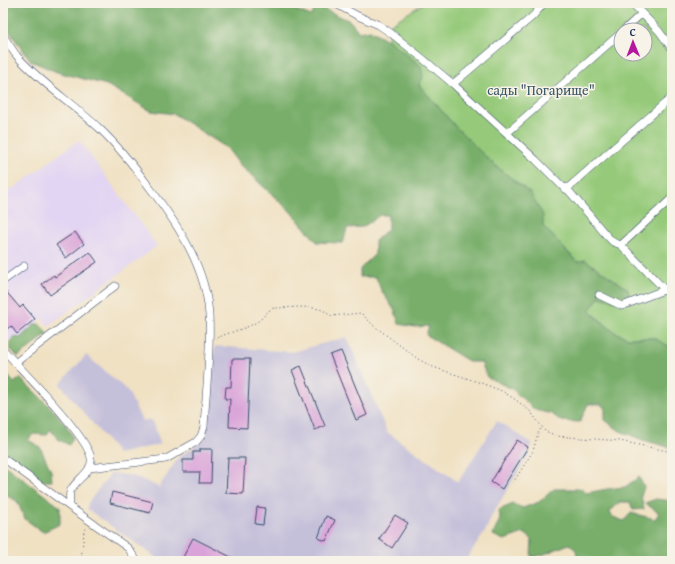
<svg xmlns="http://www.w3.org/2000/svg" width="675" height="564" viewBox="0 0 675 564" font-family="'Gentium Book Plus',serif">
  <rect width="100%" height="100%" fill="#f7f3e8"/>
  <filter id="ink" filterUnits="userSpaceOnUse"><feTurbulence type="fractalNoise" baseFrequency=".025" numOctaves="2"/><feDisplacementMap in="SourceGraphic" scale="8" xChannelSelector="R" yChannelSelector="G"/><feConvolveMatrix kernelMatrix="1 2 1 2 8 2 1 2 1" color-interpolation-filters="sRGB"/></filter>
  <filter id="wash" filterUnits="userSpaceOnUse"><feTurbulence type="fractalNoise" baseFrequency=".012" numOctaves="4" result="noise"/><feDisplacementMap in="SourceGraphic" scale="16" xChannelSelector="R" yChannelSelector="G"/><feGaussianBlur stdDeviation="0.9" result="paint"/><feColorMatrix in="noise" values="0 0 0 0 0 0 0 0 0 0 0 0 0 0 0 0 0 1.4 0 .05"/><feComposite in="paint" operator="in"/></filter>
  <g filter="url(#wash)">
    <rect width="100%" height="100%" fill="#f0e1c3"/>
    <!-- built -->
    <path fill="#e2d4f3" d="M79,140L157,246L48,326L42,318L20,338L14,337L10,341H3V196Z"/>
    <!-- industrial -->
    <path fill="#c5c0da" d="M347,337L387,432L458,482L497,421L532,443L530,453L493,513L485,532L465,561H161L87,509L88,503L111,473L133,476L159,487L178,458L206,438L215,346L292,352Z
      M86,355L128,391L142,421L151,419L161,444L118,454L60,384Z"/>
    <!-- green -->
    <path fill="#96ca7a" stroke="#587c6c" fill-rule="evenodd" d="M424,3H672V348L654,338H628L614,332L589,310L599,297L628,289L585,260L577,262L543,226L530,193L491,162L454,125L419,85L421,66L388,40L389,25ZM621,30H645V54H621Z"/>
    <!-- forest -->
    <path fill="#78ae6a" stroke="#4a6e64" d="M3,3H289L294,9L311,16L317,6L350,21L359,32L370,30L388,40L421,66L423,77L419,85L454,125L491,162L530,193L543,215V226L577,262L585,260L628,289L630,300L619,302L599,297L589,311L614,332L628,338H654L672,348V448L643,440L620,431L605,420V409L601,404H588L580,422L561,421L552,414L535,410L512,389L487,377L481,362H470L426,335L429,326L415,327L399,324L395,311L381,290L376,277H360V269L375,254V241L388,229V215H380L363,227L347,228L343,243L317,242L291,212L239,164L227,148L174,114L151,111L107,85L57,72L31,61L3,23Z
      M35,324H39L45,330L47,334L18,357L10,349V341L14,337L20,338Z
      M3,366C8,372 9,378 14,383L20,378C37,395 62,415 73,437L69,445L58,439L50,429L47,435L33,434L28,440L40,447L51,471L52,481H42L3,451Z
      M3,464L60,507V524L43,532L25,519L17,501L3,494Z
      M639,477L644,487L641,496L644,509L633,510L630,502H621L609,511L613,517L624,521L631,513L655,519L659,513L645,503L656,499L672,501V561H555L564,557L577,556L576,550L569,544L542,555L531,557L532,539L524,533L504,540L493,535L500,519L499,510L513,504L523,508L539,502L554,489H582L586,493L607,489L625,487Z"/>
    <g id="blocks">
      <!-- building -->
      <path fill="#d9a2d9" d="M75,232L84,244L66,258L56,245Z
        M90,252L97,262L50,295L42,284L54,275L55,277Z
        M3,288L20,308L23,305L35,319L17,334L11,326L7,329L3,324Z
        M341,351L367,415L356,420L330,355Z
        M232,359H250L247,428L229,427L230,399H225L226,387H231Z
        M301,366L325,426L315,430L292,370Z
        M517,440L528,447L502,489L491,482Z
        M200,449H212L211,483H199L200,472H183V460H193V452H200Z
        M228,458H245L243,494L226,493Z
        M112,492L153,502L150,513L110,503Z
        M257,507L265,508L263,525L255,524Z
        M395,515L408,523L392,548L379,539Z
        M326,516L335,520L326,541L318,538Z
        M193,538L239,561H181Z"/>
    </g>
  </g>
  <g filter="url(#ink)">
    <use href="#blocks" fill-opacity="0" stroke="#3b4a6d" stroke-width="1"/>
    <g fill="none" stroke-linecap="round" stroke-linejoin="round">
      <!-- minor casing -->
      <g stroke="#3b4a6d" stroke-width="8">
        <path id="minor" d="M334,3L358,16L379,25L392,34L422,58L453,84L536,160L564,188L569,191L606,235L613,242L621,245L672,297
          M632,3L659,31L672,49
          M624,30L639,16L643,15
          M3,36C8,42 12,50 17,56C41,83 72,103 99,128C118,146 134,166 150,188C178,225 206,267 209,315C211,352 206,390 204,427L201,436L196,442L166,459L89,468
          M453,84L533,16L544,3
          M507,133L621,33
          M564,188L569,187L672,97
          M621,245L672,198
          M3,281L24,266
          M599,295L622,306L664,290
          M3,349C20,369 90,438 91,459C93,473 74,480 70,492C69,496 70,503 70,507L128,548L137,561
          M15,363L115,286
          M3,458L70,507"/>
      </g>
      <!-- path -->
      <path stroke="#3b4a6d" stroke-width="1" stroke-dasharray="1 3" stroke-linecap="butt" d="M217,338C231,331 250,329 262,318C266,314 268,310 274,308C289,308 307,305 322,310C326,311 328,315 332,316L361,313L373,325L418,359L433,367L484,384L502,391L516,400L530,411L545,431L557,436L620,441L672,452
        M513,483L533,451L538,433L542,427
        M81,561L84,532L87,527"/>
      <!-- minor -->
      <use href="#minor" stroke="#fff" stroke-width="7"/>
    </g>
  </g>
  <g text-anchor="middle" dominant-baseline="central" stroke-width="3" stroke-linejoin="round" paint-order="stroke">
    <!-- park labels -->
    <g font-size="14" fill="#3a5665" stroke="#f7f3e8">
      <text x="541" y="90">сады "Погарище"</text>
    </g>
  </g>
  <!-- margin -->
  <rect width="675" height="564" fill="none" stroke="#f7f3e8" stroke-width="16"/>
  <!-- north arrow -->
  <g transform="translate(633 42) rotate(359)"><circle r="19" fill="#f7f3e8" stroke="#9fa5b1"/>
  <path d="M0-3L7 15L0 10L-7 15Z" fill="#b5179e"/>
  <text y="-6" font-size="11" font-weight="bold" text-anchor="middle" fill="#1b2f5e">С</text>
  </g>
</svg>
